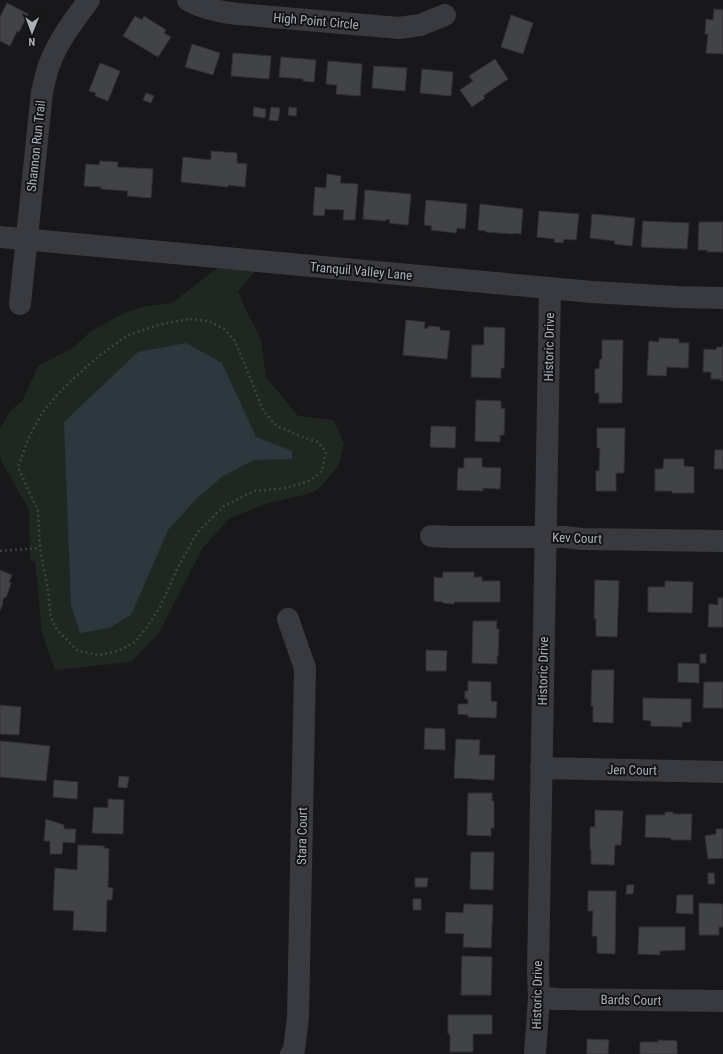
<svg xmlns="http://www.w3.org/2000/svg" width="723" height="1054" viewBox="0 0 723 1054" font-family="'Roboto Condensed',sans-serif">
  <rect width="100%" height="100%" fill="#18181a"/>
  <!-- green -->
  <path fill="#1f2820" d="M218,268L255,271L238,292L245,308L261,339L266,377L298,416L334,420L344,444L338,467L317,490L308,494L265,504L230,518L202,549L159,633L131,662L55,670L42,633L35,561H30L29,510L2,462L0,455V429L10,411L23,400L38,366L74,347L90,332L124,313L146,306L172,303Z"/>
  <!-- water -->
  <path fill="#2d373e" d="M186,343L222,363L256,437L292,451V459L254,460L223,476L196,499L168,530L148,576L131,615L109,628L80,633L71,605L64,422L138,352Z"/>
  <!-- building -->
  <path fill="#424347" stroke="#323236" d="M7,3L28,14L19,32L17,31L10,46L0,41V17Z
    M714,9L723,10V54L706,53L708,34H705L706,19L713,20Z
    M511,15L533,23L523,54L501,47Z
    M135,16L142,20L144,16L166,30L164,33L171,37L158,57L123,36Z
    M192,44L220,53L213,75L185,67Z
    M233,53L271,56L269,79L231,76Z
    M281,57L316,60L314,82L303,81V79L279,77Z
    M495,59L508,79L483,96L485,98L472,107L460,90L473,81L469,76Z
    M328,61L362,64L360,96L336,94L337,85L326,84Z
    M100,63L120,71L108,101L95,96L96,93L89,91Z
    M374,66L407,68L405,91L372,88Z
    M422,69L453,72L451,96L420,93Z
    M146,93L154,96L151,103L143,100Z
    M254,107L266,109L265,118L253,116Z
    M271,107L280,108L278,121L269,120Z
    M289,107L297,108L296,116L288,115Z
    M211,151L237,153V163L247,164L245,187L228,185V187L181,182L183,157L211,160Z
    M100,161L118,162L117,167L153,169L151,198L127,196L128,191L101,189V187L84,186L86,164L99,165Z
    M327,174L341,176L340,183L358,184L355,220H343L344,210L325,209L324,216L313,215L315,187L326,188Z
    M365,190L411,194L408,225L389,223L390,220L386,219V221L363,219Z
    M426,200L467,204L465,229L457,228L456,233L431,230L432,226L424,225Z
    M480,204L523,209L521,234L513,233V234L486,232V231L478,230Z
    M539,211L579,214L576,240L564,239L563,243L554,242L555,239L537,237Z
    M592,214L635,218L632,246L614,244L615,241L590,238Z
    M643,221L689,223L687,249L641,247Z
    M699,222H723V252H707V250H698Z
    M406,320L425,322L424,328L428,329V326L440,327V330L450,331L447,359L403,355Z
    M484,327L505,328L504,368H501V378L471,377L472,345H484Z
    M659,338L679,339V343H689L688,368L667,367L666,376L647,375L649,341L659,342Z
    M602,340H623L622,403H599V393H595V369H599L600,359H602Z
    M723,344V381H721V379H711V372H703L704,349L716,350L717,347H723Z
    M476,400L501,401V408L505,409L504,435H500V442L475,441Z
    M431,426L456,427L455,448L430,447Z
    M597,428H625L624,473H616V491H596V471H599L600,448H597Z
    M715,450H723V469H714Z
    M464,458H482V467L501,468L500,489L483,488V491L457,490L458,468H464Z
    M664,459H684V466L694,467V493H672V491H655V469H663Z
    M0,570L12,575L9,582L11,583L6,598L4,597L2,603H3L0,611Z
    M443,572H474V577H482V581H500V602H454V604L443,603V602L434,601V577L443,578Z
    M595,580L619,581L617,637L596,636V619H594Z
    M665,581L693,582L692,613L648,612V587H665Z
    M718,598H723V627H708L709,604L718,605Z
    M473,621H497L496,629H499L498,656H497V664L472,663Z
    M426,650L447,651L446,671H426Z
    M700,654H706V663H700Z
    M678,663L699,664V683L678,682Z
    M592,670H614L613,723L593,722V706H591Z
    M468,681L491,682V701L497,702L496,718L468,717V715L458,714V704H468V699H465V691H468Z
    M704,682H723V708H703Z
    M643,698L691,699V722H682V727L651,726V721L643,720Z
    M0,705L21,707L19,735L0,734Z
    M425,728L445,729V750L424,749Z
    M456,739L480,740L479,755H495L494,780L454,778Z
    M0,741L50,746L46,781L0,777Z
    M119,776L129,777L127,788L118,787Z
    M54,780L78,782L77,799L53,797Z
    M468,793H492V801H494V828H491V836L467,835Z
    M108,799L124,800L123,834L92,833L94,807L108,808Z
    M595,810L623,811L621,845H615L614,865L591,864V849H590V827H595Z
    M665,812H673V814H692L691,840H671V838L645,837L646,815H665Z
    M46,819L64,825V829H76L75,843L63,842L62,854H50V841H44Z
    M716,829H723V858L708,859L705,836L716,834Z
    M78,845L104,846V848L109,849L108,887L113,888L112,900H107L106,932L73,930L74,911L53,910L55,868L77,870Z
    M471,852H494L493,890L470,889Z
    M708,873H714L715,884H708Z
    M415,878H428L427,887H415Z
    M627,885H634L633,894H626Z
    M588,891H616L615,954L597,953V936H592L593,911H588Z
    M677,895H693V914L676,913Z
    M413,899H421V910H413Z
    M699,903L723,904V927H719V935H699Z
    M464,904L493,905L491,948L463,947L464,934L445,933L446,912L463,913Z
    M639,927H685V950L660,951V955L638,954Z
    M462,956L492,957L491,995H461Z
    M448,1015H492V1034H473V1052H450V1034H448Z
    M587,1039L609,1040L608,1054H587Z
    M658,1040L677,1041V1054H640V1042H658Z"/>
  <g fill="none" stroke-linecap="round" stroke-linejoin="round">
    <!-- path -->
    <path stroke="#3f4146" stroke-width="2.5" stroke-dasharray="2 3" stroke-linecap="butt" d="M190,319L208,321L224,329L235,341L264,412L277,426L302,437L318,442L326,452L322,471L309,481L287,488L254,491L224,506L197,533L178,567L160,607L147,627L135,642L118,651L99,655L78,651L57,630L51,618L48,590L40,548L38,511L18,467L29,437L42,413L57,395L75,377L99,356L128,335L162,324Z
      M0,551L39,548"/>
    <!-- minor -->
    <path stroke="#393a3f" stroke-width="22" d="M188,0C203,9 220,12 238,14L399,28L420,25L445,15
      M0,237L592,292L677,297L723,298
      M20,304L42,92C44,83 46,74 49,65C58,41 74,20 89,0
      M431,536L449,537H565L582,539L723,541
      M288,619L305,668L298,1017L294,1050L291,1054
      M541,768L723,772
      M539,997L557,999L723,1001
      M535,1054L539,997L538,972L550,288"/>
  </g>
  <g text-anchor="middle" dominant-baseline="central" stroke-width="4" stroke-linejoin="round" paint-order="stroke">
    <!-- street labels -->
    <g font-size="13" fill="#aaafba" stroke="#131315">
      <text transform="translate(316 21) rotate(5)">High Point Circle</text>
      <text transform="translate(36 146) rotate(-84)">Shannon Run Trail</text>
      <text transform="translate(361 271) rotate(5)">Tranquil Valley Lane</text>
      <text transform="translate(549 347) rotate(-89)">Historic Drive</text>
      <text transform="translate(577 538) rotate(2)">Kev Court</text>
      <text transform="translate(543 671) rotate(-89)">Historic Drive</text>
      <text transform="translate(632 770) rotate(1)">Jen Court</text>
      <text transform="translate(302 836) rotate(-89)">Stara Court</text>
      <text transform="translate(537 995) rotate(-89)">Historic Drive</text>
      <text transform="translate(631 1000) rotate(1)">Bards Court</text>
    </g>
  </g>
  <!-- north arrow -->
  <g transform="translate(32 32) rotate(181)" stroke="#131315" stroke-width="3" paint-order="stroke">
  <path d="M0-3L7 15L0 10L-7 15Z" fill="#aaafba"/>
  <text y="-6" font-size="11" font-weight="bold" text-anchor="middle" fill="#aaafba">N</text>
  </g>
</svg>
